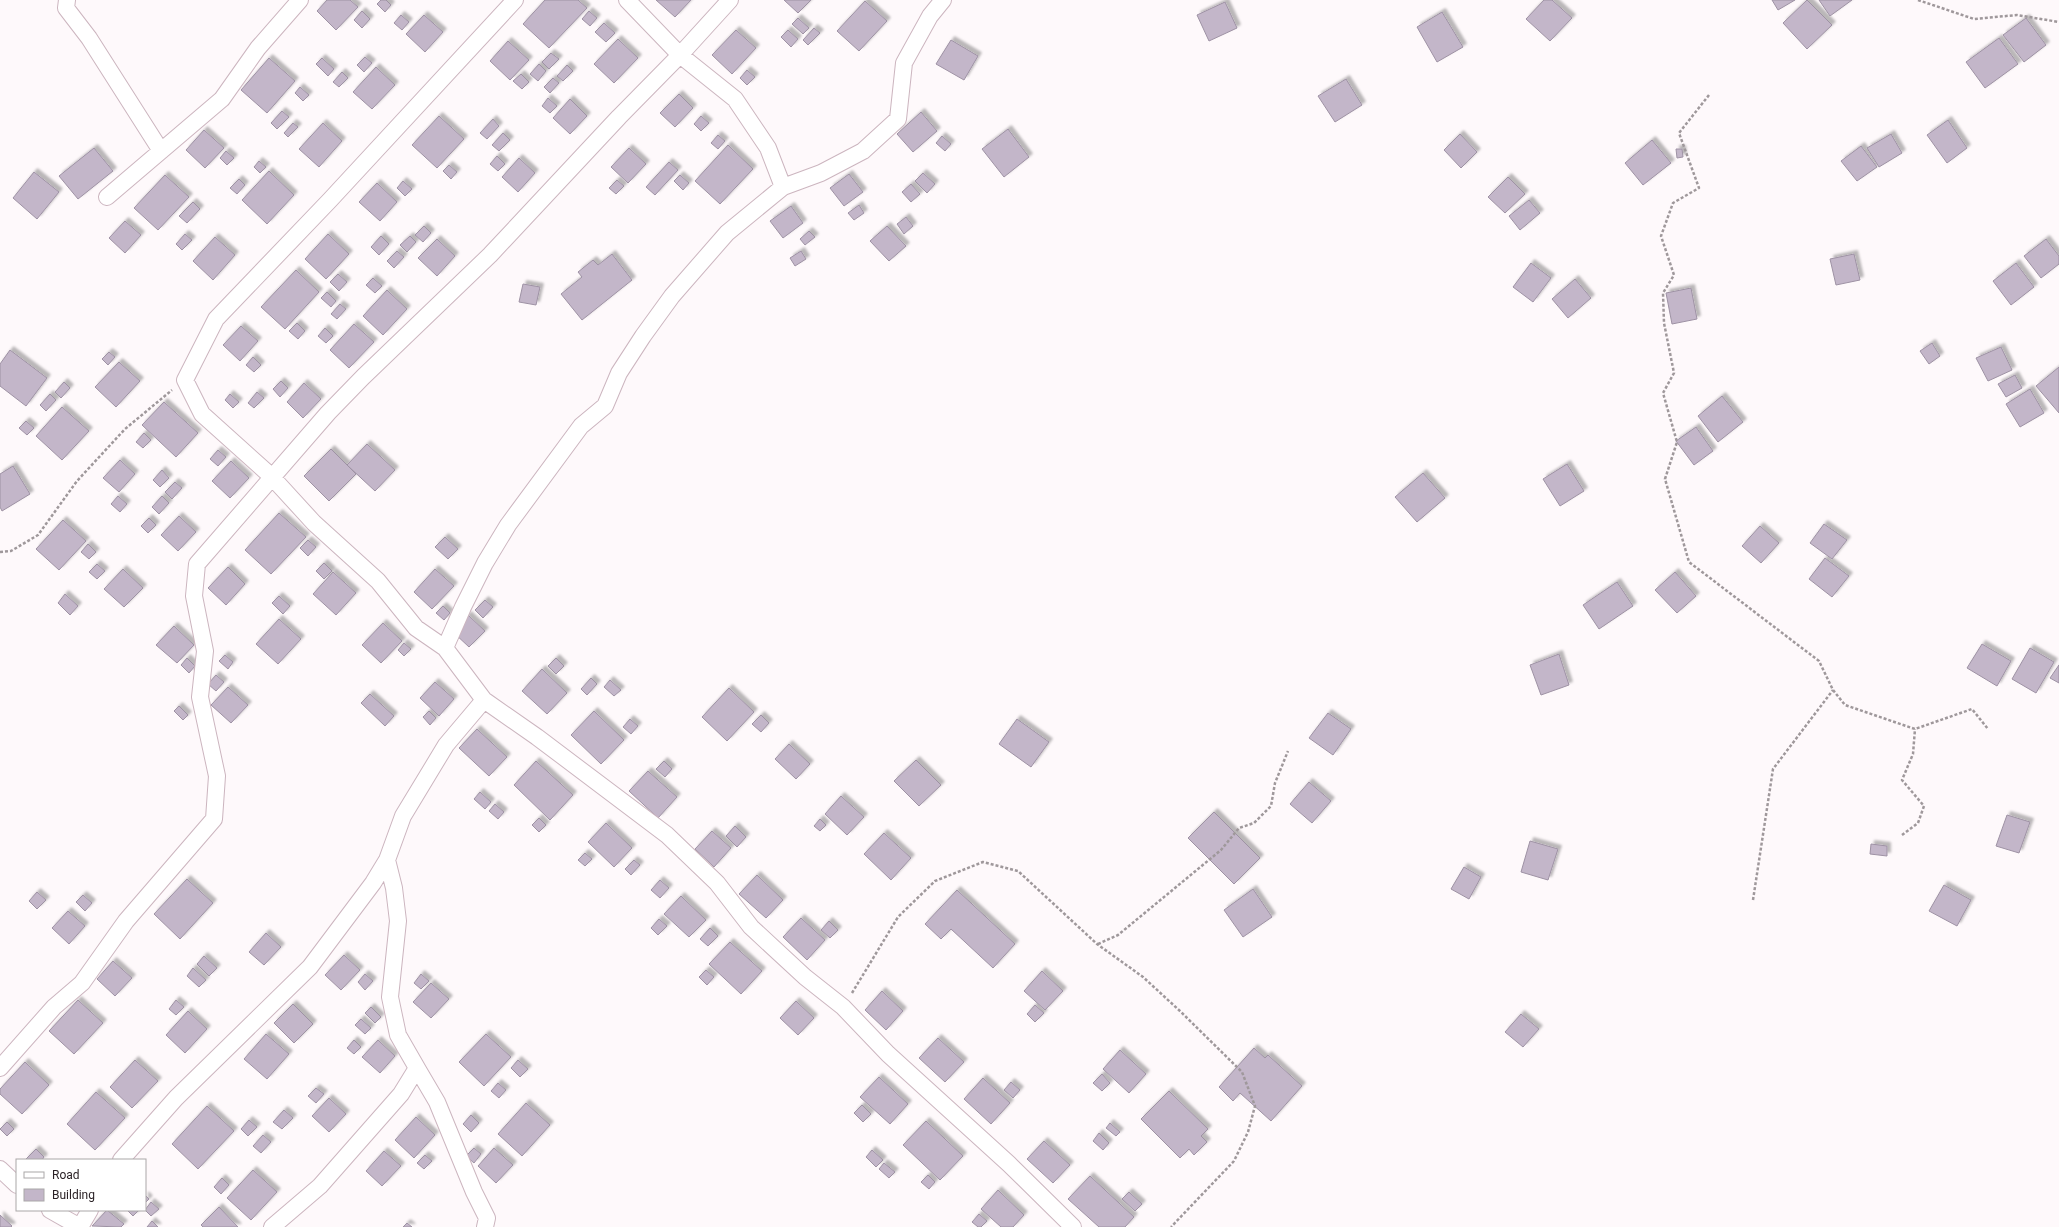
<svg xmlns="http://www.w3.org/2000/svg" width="2059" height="1227" viewBox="0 0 2059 1227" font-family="Roboto,sans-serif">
  <defs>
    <filter id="shadow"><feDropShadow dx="3.5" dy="-3.5" stdDeviation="1" flood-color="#0004"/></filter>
  </defs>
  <rect width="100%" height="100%" fill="#fef9fb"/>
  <!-- building -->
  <path fill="#c3b6c9" stroke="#9e92a4" filter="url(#shadow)" d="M327,0H350L358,7L336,30L317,11Z
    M381,0H386L391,5L385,12L377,4Z
    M545,0H578L587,8L549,48L523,24Z
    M656,0H691L675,17Z
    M784,0H811L798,13Z
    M1544,0H1552L1572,18L1550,41L1526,19Z
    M1772,0H1795L1778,10Z
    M1807,0L1832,25L1807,49L1783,23Z
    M1819,0H1852L1830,16Z
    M865,1L887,21L859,51L837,31Z
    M1225,2L1237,28L1209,41L1197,15Z
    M362,11L370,19L362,28L354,20Z
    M589,11L597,18L590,26L582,19Z
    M1442,12L1463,47L1437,62L1417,27Z
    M401,15L409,22L402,30L394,23Z
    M424,15L443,32L425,52L406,34Z
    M798,18L809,28L803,34L792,24Z
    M2026,18L2046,45L2024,62L2003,35Z
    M604,23L615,33L606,42L595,32Z
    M814,28L820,33L808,45L803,40Z
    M736,30L756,48L732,74L712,55Z
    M788,30L798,39L791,47L781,37Z
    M1999,38L2018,64L1985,88L1966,62Z
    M618,39L638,58L614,83L594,64Z
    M951,40L978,56L964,80L936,64Z
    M508,41L529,60L510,80L490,61Z
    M551,53L559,59L549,69L542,62Z
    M365,57L372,63L364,72L357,65Z
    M269,58L295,81L267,113L241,90Z
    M322,58L334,69L328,76L316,64Z
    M539,64L546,71L538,81L530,74Z
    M567,65L573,71L563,81L557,76Z
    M376,67L395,85L372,109L353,92Z
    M747,70L755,77L747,85L740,78Z
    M342,72L348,78L339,87L333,82Z
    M521,74L529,82L522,89L513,81Z
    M553,78L559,83L550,93L544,87Z
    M1346,79L1362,105L1335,122L1318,96Z
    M300,87L309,95L303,101L295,93Z
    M679,94L693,108L675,127L660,113Z
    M548,98L557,106L550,113L542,106Z
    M570,99L587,116L570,134L553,118Z
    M282,111L289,117L277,129L271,123Z
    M921,112L937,131L913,152L897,134Z
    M439,116L464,139L437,168L412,145Z
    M701,116L709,123L701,131L694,124Z
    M493,119L499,126L487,139L480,133Z
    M1948,120L1967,148L1947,163L1927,135Z
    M293,123L298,127L288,137L284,133Z
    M323,123L342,141L319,167L299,149Z
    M1008,129L1029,157L1004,177L982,149Z
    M204,130L224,148L205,168L186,150Z
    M503,133L510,140L499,151L492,145Z
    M1460,134L1477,152L1461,168L1444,150Z
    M1891,134L1902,153L1879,167L1867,148Z
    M718,135L725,141L718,149L711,143Z
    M942,136L951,144L945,151L936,143Z
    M1652,140L1671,163L1643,185L1625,163Z
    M728,145L753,169L720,204L695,181Z
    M1861,146L1877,167L1857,181L1841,161Z
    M94,148L113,171L78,199L59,176Z
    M629,148L646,164L628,183L611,167Z
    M1676,149H1682L1683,157L1677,158Z
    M226,151L234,158L227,165L220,158Z
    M497,156L505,164L498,171L490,164Z
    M519,158L535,173L518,192L502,177Z
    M259,161L266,167L260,173L254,167Z
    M669,162L678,170L655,195L646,187Z
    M449,165L457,172L451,179L443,171Z
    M269,171L294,195L267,224L242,200Z
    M34,172L59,192L37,219L13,198Z
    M923,173L935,184L927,193L915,181Z
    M849,174L863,192L844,206L830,188Z
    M165,175L189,197L158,230L134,208Z
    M680,175L689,183L683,190L674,181Z
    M1508,177L1525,194L1505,213L1488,197Z
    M239,179L245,185L237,194L230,188Z
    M617,180L624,186L616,194L609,188Z
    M403,181L412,189L405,196L397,188Z
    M377,183L397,202L380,221L359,202Z
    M911,184L920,194L911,202L902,192Z
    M1529,200L1540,213L1520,230L1509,216Z
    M193,202L200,209L187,223L179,216Z
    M859,205L864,213L854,220L848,213Z
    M791,206L803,223L783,238L770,221Z
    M906,217L913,226L904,234L897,224Z
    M125,221L141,235L125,253L109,238Z
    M424,226L431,233L423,242L415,235Z
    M887,226L906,246L889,261L870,241Z
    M809,231L815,237L805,245L800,239Z
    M185,234L192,240L182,250L176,244Z
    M328,234L349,254L326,279L305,259Z
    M381,236L389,244L379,255L371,247Z
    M410,236L416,242L407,252L400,245Z
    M215,237L235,255L213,280L193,261Z
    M437,239L455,256L437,276L418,258Z
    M2046,239L2059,256V264L2041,278L2024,256Z
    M397,251L404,257L394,268L387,261Z
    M801,251L806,259L795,266L790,258Z
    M612,254L632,280L582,320L561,294L582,277L578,272L593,260L598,265Z
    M1854,254L1860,280L1836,285L1830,259Z
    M1531,263L1551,278L1533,302L1513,287Z
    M2016,263L2034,287L2011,305L1993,281Z
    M296,270L319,292L285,329L261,307Z
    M338,274L347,282L339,291L330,282Z
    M373,278L382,286L375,293L366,285Z
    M1575,279L1591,298L1568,318L1552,299Z
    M523,284L540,287L536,305L519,302Z
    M1691,288L1697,319L1672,324L1666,293Z
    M387,290L407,309L383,335L363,316Z
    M327,292L336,301L331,307L321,298Z
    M340,304L346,309L337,319L331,314Z
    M297,323L305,331L298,339L289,331Z
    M354,324L374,342L349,368L330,350Z
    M241,326L258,341L240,361L223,345Z
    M325,328L333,336L326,343L318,336Z
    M1932,343L1940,356L1929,364L1920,351Z
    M2001,347L2012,370L1988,381L1976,358Z
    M10,350L47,378L26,406L0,386V364Z
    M109,352L115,357L108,365L102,359Z
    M253,357L261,365L254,372L246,365Z
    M119,362L140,381L116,407L95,387Z
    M2059,367V413L2036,386Z
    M2015,375L2022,388L2006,397L1998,384Z
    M281,381L288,388L280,397L273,389Z
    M64,382L70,388L61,398L55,392Z
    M304,383L321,399L303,418L287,402Z
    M2030,389L2044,413L2020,427L2006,404Z
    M257,392L264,398L254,408L248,403Z
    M50,394L56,400L46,411L40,405Z
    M230,394L239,402L233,408L225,400Z
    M1722,396L1743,422L1718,442L1698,416Z
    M164,402L198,433L176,457L142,425Z
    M62,407L89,431L62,460L36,436Z
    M26,421L34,428L27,435L19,428Z
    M1696,427L1713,451L1694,465L1676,441Z
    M144,433L151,440L143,448L136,442Z
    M367,444L395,470L375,491L347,465Z
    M331,449L356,474L329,501L304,476Z
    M218,450L226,457L218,466L210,459Z
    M120,460L135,474L119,492L103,478Z
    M231,461L249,478L230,498L212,481Z
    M1567,464L1584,491L1560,506L1543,479Z
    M13,466L30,494L2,511L0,507V474Z
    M162,470L169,478L160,487L153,480Z
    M1423,473L1445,498L1417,522L1395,497Z
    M175,482L182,488L172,499L165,492Z
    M118,496L127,504L120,512L111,504Z
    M162,496L169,503L159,514L152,507Z
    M279,513L306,537L271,574L245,550Z
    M179,516L196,532L178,551L161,535Z
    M149,518L156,525L148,533L141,526Z
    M63,520L86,541L59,570L36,549Z
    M1824,524L1847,540L1832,559L1810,543Z
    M1760,526L1779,543L1761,563L1742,546Z
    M445,537L458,549L448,559L435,547Z
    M308,540L316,547L308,556L300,548Z
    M88,544L96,552L89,559L81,552Z
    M1825,558L1849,576L1832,597L1809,579Z
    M324,563L332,571L324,579L316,571Z
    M97,564L105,571L97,579L89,572Z
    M228,567L245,584L226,605L208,588Z
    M123,569L143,588L124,607L104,589Z
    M435,569L454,586L432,609L414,592Z
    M333,572L356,593L336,615L313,594Z
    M1675,572L1696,596L1677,613L1655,590Z
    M1617,582L1633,606L1599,629L1583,605Z
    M65,594L78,606L70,615L58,603Z
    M279,596L290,606L283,614L272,603Z
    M485,600L493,607L483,618L475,610Z
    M443,606L450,613L444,620L436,613Z
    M468,615L485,631L469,647L453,632Z
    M279,619L301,639L278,664L256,644Z
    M383,623L402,641L381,663L362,645Z
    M174,626L194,645L177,663L156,645Z
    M404,643L411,649L404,656L398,650Z
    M1982,644L2011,661L1997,686L1967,668Z
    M2030,648L2054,662L2036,693L2012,679Z
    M1559,654L1569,685L1541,695L1530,665Z
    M225,655L233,662L228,669L219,661Z
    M187,658L195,666L189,673L181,665Z
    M556,658L564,666L556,674L548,666Z
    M2059,665V683L2050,678Z
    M542,669L567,693L547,714L522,691Z
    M216,675L224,682L216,691L208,684Z
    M591,678L597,684L587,695L581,689Z
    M610,680L621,690L614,696L604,687Z
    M435,682L454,699L439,716L420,698Z
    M228,687L248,705L231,723L211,705Z
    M729,688L754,712L727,741L702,717Z
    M370,694L394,716L385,726L361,703Z
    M179,706L188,715L183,720L174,711Z
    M429,711L436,718L430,725L423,717Z
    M594,711L624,740L601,764L571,735Z
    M1328,713L1351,729L1333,755L1309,738Z
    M761,715L769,723L761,732L752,724Z
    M630,719L638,726L631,734L623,727Z
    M1017,719L1049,742L1031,767L999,744Z
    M477,729L507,757L489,776L459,748Z
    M789,744L810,764L796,779L775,759Z
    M916,760L941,785L919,806L894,781Z
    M536,761L573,795L550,820L514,785Z
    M664,761L672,769L665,777L656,769Z
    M648,771L677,797L658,818L629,791Z
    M1309,782L1331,801L1312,823L1290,804Z
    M480,792L491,802L485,809L474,799Z
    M841,796L864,817L847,835L825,814Z
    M495,804L504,812L498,819L489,811Z
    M1214,812L1260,858L1234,884L1188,838Z
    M2007,815L2030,822L2019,853L1996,846Z
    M539,818L546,825L539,832L532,825Z
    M820,819L826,825L820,831L814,826Z
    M606,823L632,848L614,867L588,842Z
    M735,826L746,837L737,847L726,836Z
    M712,831L731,848L714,867L695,849Z
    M884,833L911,858L891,880L864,854Z
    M1530,841L1558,849L1548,880L1521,872Z
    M1871,844L1887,846V856L1870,854Z
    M585,853L592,859L585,866L578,860Z
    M634,860L640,865L631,875L625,869Z
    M1464,867L1481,877L1469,899L1451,889Z
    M757,875L783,900L766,918L739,894Z
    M187,879L213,903L180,939L154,914Z
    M660,880L669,888L660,898L651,890Z
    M1944,885L1971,900L1957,926L1929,911Z
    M1253,889L1272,917L1243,937L1224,910Z
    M957,890L1015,944L993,968L951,929L941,939L925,924Z
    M37,892L46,900L37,909L29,901Z
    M83,895L92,903L85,911L76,902Z
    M681,896L706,920L689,937L664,914Z
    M68,911L85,926L69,944L52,928Z
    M801,918L825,940L807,960L783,937Z
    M659,919L667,926L658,935L651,928Z
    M829,921L838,930L830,938L821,930Z
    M710,928L718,936L708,946L700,939Z
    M266,933L281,947L264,965L249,952Z
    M730,942L762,971L741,994L709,964Z
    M344,955L360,970L341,990L325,975Z
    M204,956L217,968L209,976L197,964Z
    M113,961L132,978L115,996L97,979Z
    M193,968L206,980L199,987L187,976Z
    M706,970L714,977L707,985L699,977Z
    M1042,971L1063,991L1045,1010L1024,991Z
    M365,974L373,981L365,990L358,982Z
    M421,974L429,981L421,989L414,983Z
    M431,983L449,999L431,1018L413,1002Z
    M882,991L903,1011L886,1030L865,1010Z
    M78,1000L103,1023L74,1054L49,1031Z
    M176,1000L184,1007L176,1015L169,1009Z
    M796,1001L814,1018L798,1035L780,1018Z
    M293,1004L313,1024L294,1043L274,1023Z
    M1035,1005L1044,1013L1035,1022L1027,1014Z
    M371,1007L381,1017L375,1023L365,1013Z
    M188,1011L207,1029L185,1053L166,1035Z
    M1521,1014L1539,1029L1523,1047L1505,1032Z
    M361,1019L371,1028L365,1034L355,1025Z
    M266,1034L289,1054L267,1079L244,1059Z
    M486,1034L511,1057L484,1086L459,1062Z
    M938,1038L964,1062L945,1082L919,1058Z
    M354,1040L361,1047L354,1054L347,1048Z
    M378,1040L395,1056L380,1073L362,1057Z
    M1254,1048L1265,1058L1268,1055L1302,1086L1271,1121L1240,1093L1233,1101L1219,1087Z
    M1120,1050L1146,1074L1129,1093L1103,1069Z
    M135,1060L158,1081L132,1108L110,1087Z
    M518,1060L528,1069L520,1077L511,1068Z
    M25,1062L49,1085L22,1114L0,1094V1089Z
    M1102,1074L1110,1083L1102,1091L1093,1083Z
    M879,1077L908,1104L890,1124L860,1097Z
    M983,1078L1010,1103L991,1124L964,1099Z
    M1011,1082L1020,1090L1013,1098L1004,1090Z
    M498,1083L506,1090L499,1098L491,1091Z
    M316,1088L324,1094L316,1103L308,1096Z
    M1169,1091L1208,1129L1201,1136L1207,1142L1194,1155L1189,1149L1180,1158L1141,1119Z
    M96,1092L125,1118L95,1150L67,1124Z
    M329,1098L346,1114L329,1132L312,1116Z
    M526,1103L550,1125L522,1156L498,1134Z
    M862,1105L871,1114L863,1122L854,1113Z
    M207,1106L234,1131L198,1169L172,1144Z
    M284,1110L293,1118L282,1129L273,1122Z
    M471,1115L479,1123L471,1132L463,1124Z
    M416,1117L435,1135L414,1158L395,1140Z
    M249,1120L257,1127L248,1136L241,1129Z
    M926,1121L963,1156L940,1180L903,1145Z
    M7,1122L14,1129L7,1136L0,1129Z
    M1110,1123L1120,1132L1116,1136L1106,1128Z
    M1099,1133L1109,1143L1103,1150L1093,1141Z
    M263,1135L271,1142L261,1153L253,1146Z
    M1044,1141L1070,1165L1053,1183L1027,1159Z
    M474,1148L481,1154L474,1163L466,1156Z
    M494,1148L513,1165L496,1183L478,1166Z
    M36,1149L44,1157L42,1160H25Z
    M872,1150L883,1160L876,1167L866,1157Z
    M384,1151L401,1166L382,1186L366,1171Z
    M425,1155L432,1161L424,1169L417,1163Z
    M884,1163L895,1172L889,1178L879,1169Z
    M253,1170L277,1192L251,1220L227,1198Z
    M928,1175L935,1182L929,1189L921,1182Z
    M1090,1176L1134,1217L1125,1227H1099L1068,1199Z
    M222,1178L229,1185L221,1194L214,1187Z
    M998,1190L1024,1215L1013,1227H1001L981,1209Z
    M1129,1192L1142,1204L1135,1211L1122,1199Z
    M145,1195L149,1199L145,1203Z
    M151,1202L159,1209L151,1216L145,1210Z
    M219,1207L238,1227H203L201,1225Z
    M107,1210L124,1224L121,1227L92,1226Z
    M127,1210H139L133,1216Z
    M979,1214L987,1221L981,1227H978L972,1222Z
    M0,1215L12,1226L11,1227H0Z
    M152,1221L158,1227H147Z
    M407,1223L412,1227H403Z"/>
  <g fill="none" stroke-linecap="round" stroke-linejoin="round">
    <!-- minor casing -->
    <g stroke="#ccb5bf" stroke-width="18">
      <path id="minor" d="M67,0L66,8L89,38L161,151
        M515,0L330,200L216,319L185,380L202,414L271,476L314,523L378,581L416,628L445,648L484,700L537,737L667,835L717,883L751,927L805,977L843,1007L888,1054L1009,1164L1073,1227
        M627,0L680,55L735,99L768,148L783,187
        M107,197L222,99L258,48L300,0
        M445,648L463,607L485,563L508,525L581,426L605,406L619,373L643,336L672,296L727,233L783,187L821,173L863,151L898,119L904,63L930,16L943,0
        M0,1068L54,1007L82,983L126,921L214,819L217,776L200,697L205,651L194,596L197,564L328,413L363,377L490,255L619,117L680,55L730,0
        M417,1068L437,1102L474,1192L487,1218L485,1227
        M121,1160L176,1098L310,967L373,883L387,860L403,816L446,745L484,700
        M0,1169L17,1185
        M50,1210L80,1227
        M80,1227L90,1210
        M272,1227L320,1186L401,1094L417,1068L398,1035L390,997L398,921L394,888L387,860"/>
    </g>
    <!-- path -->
    <path stroke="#9f989b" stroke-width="2.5" stroke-dasharray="3 2" stroke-linecap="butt" d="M1918,0L1974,19L2017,15L2059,22
      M1709,95L1679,133L1699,188L1673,203L1661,236L1674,275L1663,293L1664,323L1674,373L1663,393L1677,442L1665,479L1689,562L1819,661L1833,690L1845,705L1915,729L1972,709L1988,729
      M0,552L11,551L38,535L77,481L125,429L172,390
      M1902,835L1918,823L1924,806L1902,780L1913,754L1915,729
      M1753,900L1773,769L1833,690
      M1098,944L1118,935L1221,850L1239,828L1254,823L1271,806L1275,783L1288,751
      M852,993L898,917L935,881L983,862L1018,871L1097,944L1143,977L1180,1011L1242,1072L1255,1106L1248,1132L1234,1161L1171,1227"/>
    <!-- minor -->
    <use href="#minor" stroke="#fff" stroke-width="16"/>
  </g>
  <!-- legend -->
  <rect x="16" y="1159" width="130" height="52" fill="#ffffff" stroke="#aaa7a8"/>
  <rect x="24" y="1172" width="20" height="6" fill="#ffffff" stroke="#aaa7a8"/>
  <text x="52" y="1179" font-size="12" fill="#2b2226">Road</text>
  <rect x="24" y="1189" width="20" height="12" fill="#c3b6c9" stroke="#aaa7a8"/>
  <text x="52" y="1199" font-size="12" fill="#2b2226">Building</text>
</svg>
